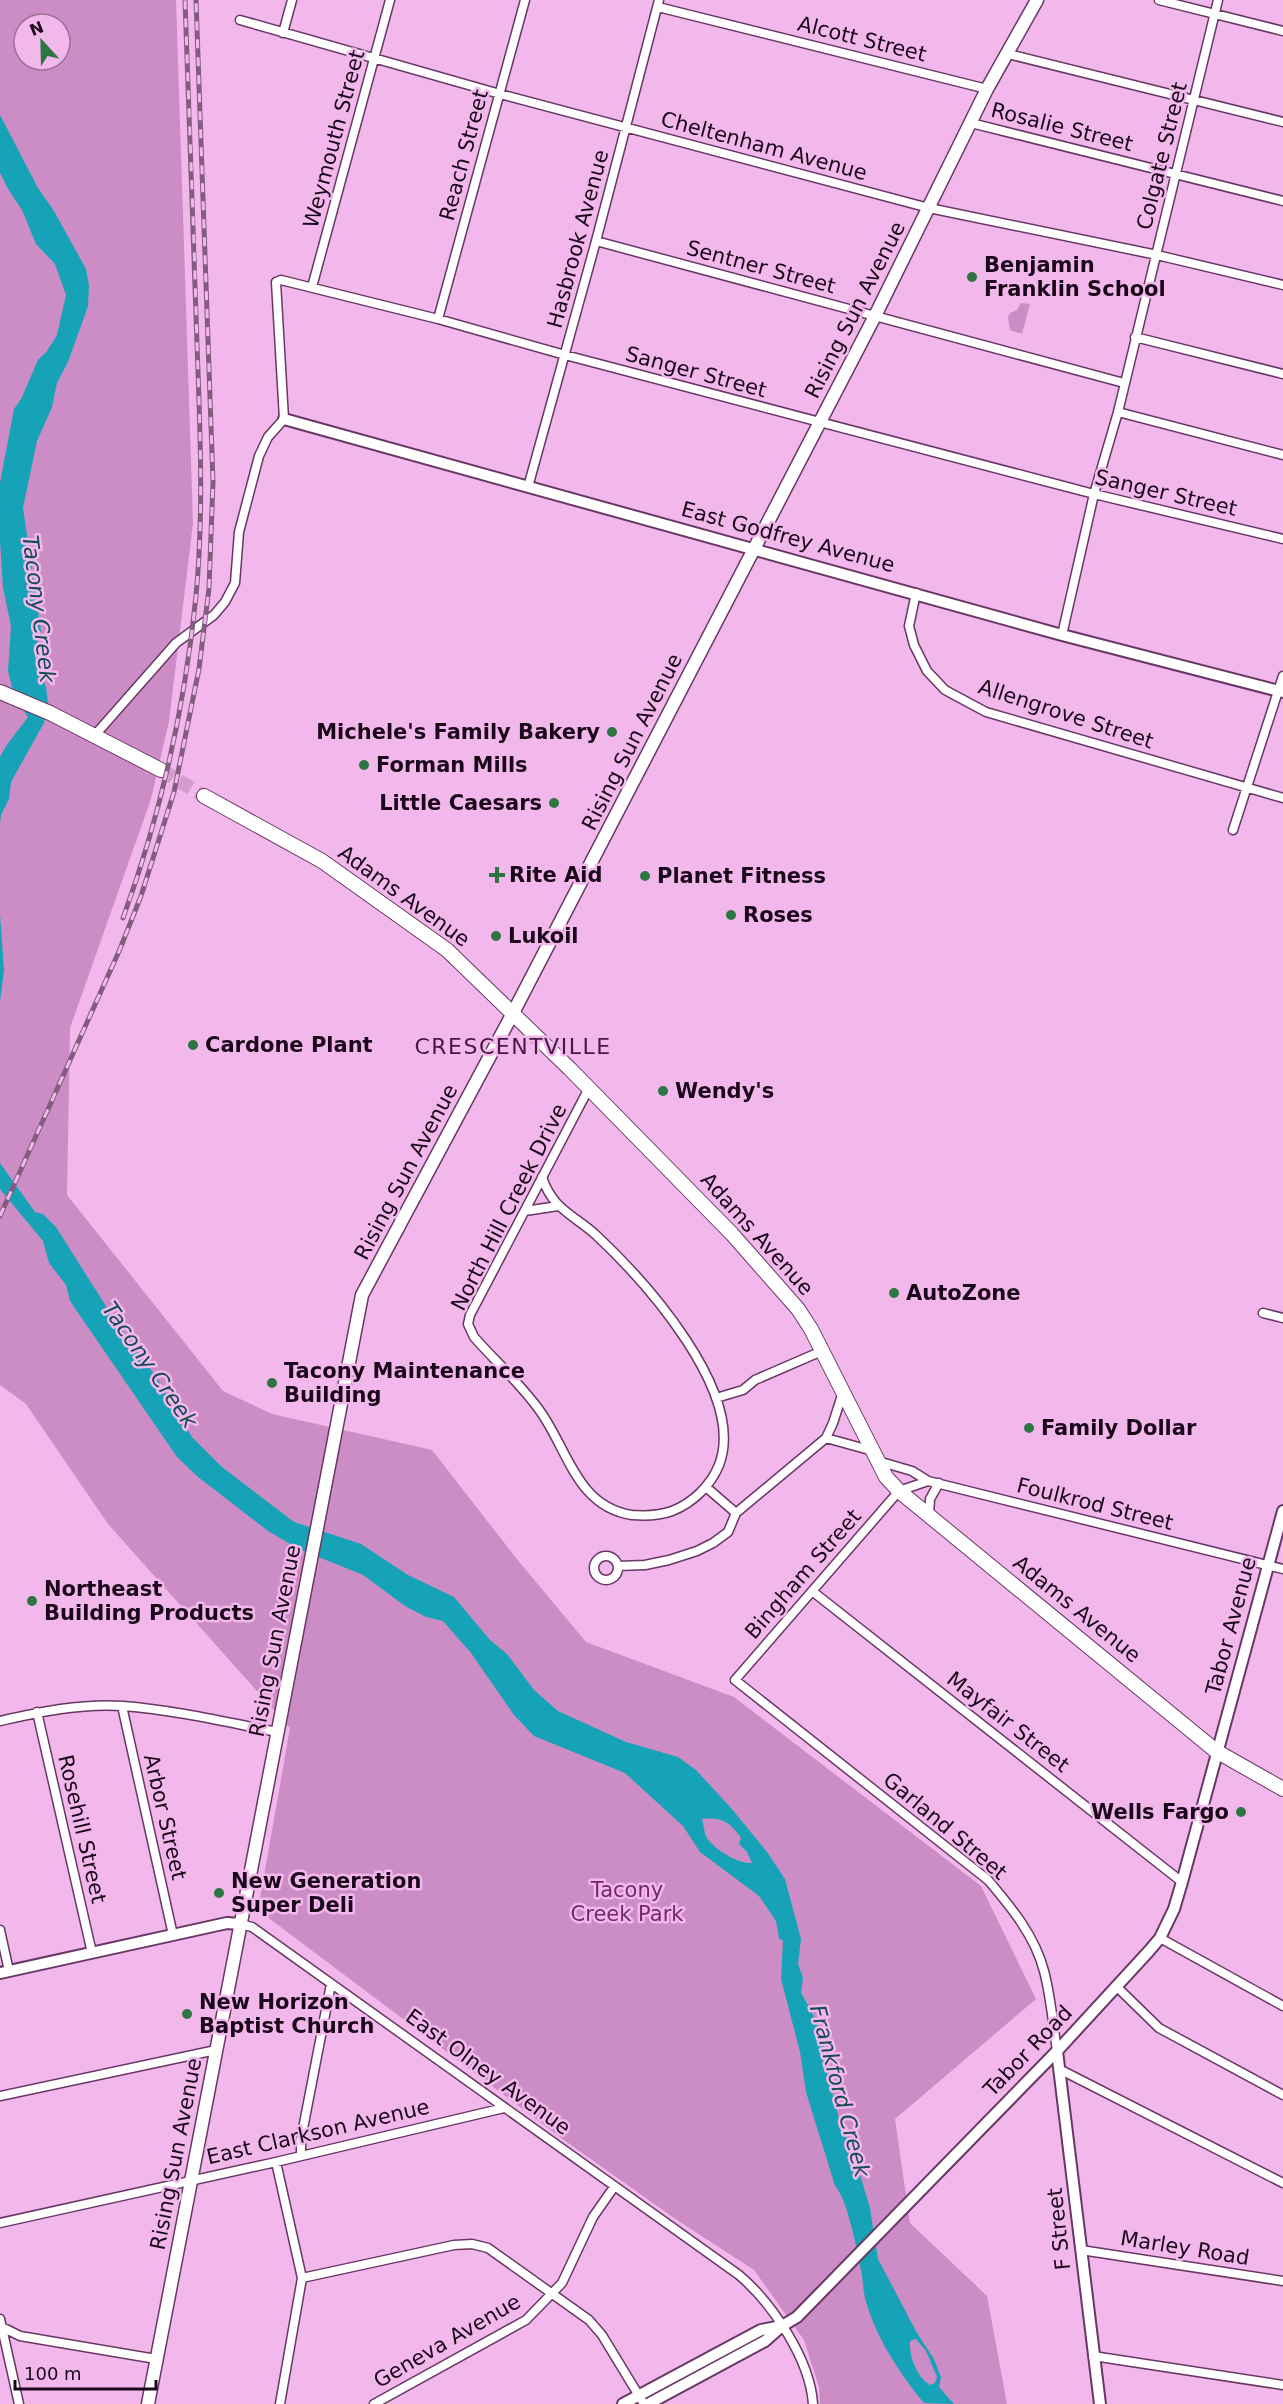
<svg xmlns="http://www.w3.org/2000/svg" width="1283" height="2404" viewBox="0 0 1283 2404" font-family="'DejaVu Sans',sans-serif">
  <rect width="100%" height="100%" fill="#f2b8eb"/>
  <!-- green -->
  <path fill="#cc8cc5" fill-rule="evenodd" d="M0,0H176L193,523L169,721L151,799L70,1028L67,1195L223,1391L272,1414L432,1450L516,1558L586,1642L734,1697L981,1886L1036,1999L895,2119L910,2223L987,2296L1007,2404H820L819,2387L804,2340L754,2270L674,2218L564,2140L258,1910L290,1728L108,1524L26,1404L0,1385ZM24,24H60V60H24Z
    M1021,303L1030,304L1022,334L1010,330L1008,317L1010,313L1017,310Z"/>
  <!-- water -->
  <path fill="#17a3b7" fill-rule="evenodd" d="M0,115L38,188L54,211L86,269L89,286L88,306L81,326L68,362L57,383L52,407L37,441L23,508L41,631L35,651V658L46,687L48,703L44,723L11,782L9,799L1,815L0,823V757L6,746L28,717L14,695L8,671L11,626L3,588L0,540V483L14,409L21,399L38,360L47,351L57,335L66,295L55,264L36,244L22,210L8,189L0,173Z
    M0,914L4,970L0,1002Z
    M0,1163L35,1212L43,1214L56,1227L116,1322L159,1381L192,1437L222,1467L294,1522L361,1544L408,1575L454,1597L490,1640L507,1654L534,1690L558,1711L626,1742L678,1757L696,1770L731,1808L767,1852L785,1879L801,1939L798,1964L803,1978L801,1993L812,2012L823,2041L828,2076L842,2130L852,2148L870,2208L878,2259L917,2333L934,2359L941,2377L939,2387L954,2404L924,2403C899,2373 875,2336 865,2298C863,2290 863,2282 862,2275C858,2254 848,2200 835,2186L806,2092L800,2052L781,1979L783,1941L779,1938L776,1921L759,1896L700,1852L683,1826L625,1773L534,1736L514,1715L471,1653L443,1621L426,1617L405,1606L363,1575L299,1549L268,1531L198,1477L177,1457L70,1301L66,1285L49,1263L43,1241L0,1189ZM702,1819C722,1817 730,1822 741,1838L739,1844L747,1852L752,1863C738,1864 715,1850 707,1838C704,1834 704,1825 702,1819ZM916,2339L926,2351L937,2377L935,2383L930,2385C916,2376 909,2356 910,2341Z"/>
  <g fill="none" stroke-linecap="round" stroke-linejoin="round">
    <!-- trunk-tunnel -->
    <path stroke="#d29dcc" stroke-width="14" stroke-dasharray="14 7" stroke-linecap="butt" d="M161,770L204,796"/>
    <!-- minor casing -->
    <g stroke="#683764" stroke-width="11">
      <path id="minor" d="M1159,0L1283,31
        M658,7L987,89
        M240,20L500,94L929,208L1157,255L1283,285
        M283,33L292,0
        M1008,54L1283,122
        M971,123L1283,201
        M596,241L1124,383
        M312,287L390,0
        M438,319L525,0
        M1135,337L1283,374
        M1118,412L1283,455
        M528,487L596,241L659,0
        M916,593L909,626L914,645L927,671L945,690L986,712L1283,798
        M1062,635L1094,494L1118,412L1218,0
        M95,735L176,643L214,615L225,602L235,583L239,532L259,456L268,437L284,419L276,282L281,280L438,319L565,355L1094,494L1283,539
        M1233,830L1283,676
        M542,1177C552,1209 574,1215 596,1235C644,1280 747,1393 719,1465C711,1485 693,1503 672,1511C659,1516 646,1516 632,1515C577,1507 568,1450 540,1411C521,1384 495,1361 474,1337L468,1324L470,1315L589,1088
        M525,1211L558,1206
        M1263,1313L1283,1318
        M843,1392L833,1423L826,1438L873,1451
        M716,1398L743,1390L755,1380L822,1351
        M878,1461L912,1471L928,1481
        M706,1487L736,1513
        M929,1515L930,1499L939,1483
        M594 1568a12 12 0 1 1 24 0a12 12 0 1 1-24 0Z
        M618,1566L645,1565L669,1560L697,1551L713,1543L728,1532L736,1513L826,1438
        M812,1591L1182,1882
        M122,1706L173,1935
        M37,1712L92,1953
        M0,1721C39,1712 82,1703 123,1706C174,1710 226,1722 277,1732
        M240,1924L252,1927L739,2275C772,2303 810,2359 813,2404
        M0,1930L9,1971
        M1160,1938L1283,2006
        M1116,1986L1159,2028L1283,2095
        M1057,2051C1053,2025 1051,1997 1044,1971C1035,1936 1011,1907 988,1880L735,1680L899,1491L928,1481L1283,1569
        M1059,2069L1283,2183
        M0,2096L216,2050
        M301,2156V2139L331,1984
        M276,2162L302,2278L280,2404
        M0,2223L276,2162L504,2108
        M1081,2250L1283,2281
        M302,2278L454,2245L472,2244L488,2248L589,2320L602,2335L644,2404
        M0,2319L19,2404
        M0,2326L20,2336L156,2359
        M1093,2356L1283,2385
        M374,2404L526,2320L562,2283L593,2217L614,2187"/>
    </g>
    <!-- tertiary casing -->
    <g stroke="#683764" stroke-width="14">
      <path id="tertiary" d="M284,419L1062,635L1283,692
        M0,1973L227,1923L240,1924
        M1057,2051L1100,2404
        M623,2404L761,2330L781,2326
        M648,2404L765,2341L782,2326L797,2317L1057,2051L1149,1951L1160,1938L1174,1909L1182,1882L1283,1511"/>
    </g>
    <!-- secondary casing -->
    <g stroke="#683764" stroke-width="15">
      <path id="secondary" d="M148,2404L362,1295L513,1013L875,316L987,89L1037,0"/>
    </g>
    <!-- trunk casing -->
    <g stroke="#683764" stroke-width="16">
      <path id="trunk" d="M0,692L50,713L161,770
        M204,796L322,861L447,950L570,1069L732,1234L798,1309L811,1329L886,1477L899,1491L1216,1751L1283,1789"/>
    </g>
    <!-- minor -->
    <use href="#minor" stroke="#fff" stroke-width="8"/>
    <!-- tertiary -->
    <use href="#tertiary" stroke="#fff" stroke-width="10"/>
    <!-- secondary -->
    <use href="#secondary" stroke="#fff" stroke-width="12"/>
    <!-- trunk -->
    <use href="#trunk" stroke="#fff" stroke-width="14"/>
    <!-- rail casing -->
    <g stroke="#835d7f" stroke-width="5">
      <path id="rail" d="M123,918C161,814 185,705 196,596C204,512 200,428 197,344C194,230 189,115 185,0
        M0,1216L120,949L141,896L174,792L199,669L209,588L213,482L196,0"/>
    </g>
    <!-- rail -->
    <use href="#rail" stroke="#f2b8eb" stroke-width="3" stroke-dasharray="9" stroke-linecap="butt"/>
  </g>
  <!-- markers -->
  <g fill="#2d7542" stroke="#f2b8eb" stroke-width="2">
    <circle cx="972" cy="277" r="6"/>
    <circle cx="612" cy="732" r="6"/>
    <circle cx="364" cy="765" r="6"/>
    <circle cx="554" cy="803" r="6"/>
    <path d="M494 866h6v6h6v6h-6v6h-6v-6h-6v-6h6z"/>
    <circle cx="645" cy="876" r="6"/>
    <circle cx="731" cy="915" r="6"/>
    <circle cx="496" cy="936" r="6"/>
    <circle cx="193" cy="1045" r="6"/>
    <circle cx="663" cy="1091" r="6"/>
    <circle cx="894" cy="1293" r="6"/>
    <circle cx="272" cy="1383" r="6"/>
    <circle cx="1029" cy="1428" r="6"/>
    <circle cx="32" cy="1601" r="6"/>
    <circle cx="1241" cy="1812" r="6"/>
    <circle cx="219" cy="1893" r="6"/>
    <circle cx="187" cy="2014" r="6"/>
  </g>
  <g text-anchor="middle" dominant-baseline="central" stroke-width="5" stroke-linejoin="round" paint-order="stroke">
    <!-- street labels -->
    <g font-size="21" fill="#1b071a" stroke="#f2b8eb">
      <text transform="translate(862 39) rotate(14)">Alcott Street</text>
      <text transform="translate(1062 127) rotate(14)">Rosalie Street</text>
      <text transform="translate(334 139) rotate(-75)">Weymouth Street</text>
      <text transform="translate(764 146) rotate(15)">Cheltenham Avenue</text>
      <text transform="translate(464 155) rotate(-75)">Reach Street</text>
      <text transform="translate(1162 156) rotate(-76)">Colgate Street</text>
      <text transform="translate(578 239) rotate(-75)">Hasbrook Avenue</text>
      <text transform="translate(761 267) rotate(15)">Sentner Street</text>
      <text transform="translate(855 310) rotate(-63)">Rising Sun Avenue</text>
      <text transform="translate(696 372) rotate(15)">Sanger Street</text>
      <text transform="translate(1166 493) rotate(13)">Sanger Street</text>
      <text transform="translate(788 537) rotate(15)">East Godfrey Avenue</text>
      <text transform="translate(1066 714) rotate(18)">Allengrove Street</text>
      <text transform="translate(632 742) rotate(-63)">Rising Sun Avenue</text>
      <text transform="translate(404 896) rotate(36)">Adams Avenue</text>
      <text transform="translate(406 1172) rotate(-62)">Rising Sun Avenue</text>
      <text transform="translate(509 1207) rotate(-63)">North Hill Creek Drive</text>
      <text transform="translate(757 1234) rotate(48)">Adams Avenue</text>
      <text transform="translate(1095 1504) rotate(14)">Foulkrod Street</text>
      <text transform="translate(803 1574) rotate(-49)">Bingham Street</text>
      <text transform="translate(1077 1609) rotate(39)">Adams Avenue</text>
      <text transform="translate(1231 1626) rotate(-75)">Tabor Avenue</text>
      <text transform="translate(275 1641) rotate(-79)">Rising Sun Avenue</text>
      <text transform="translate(1008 1722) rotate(38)">Mayfair Street</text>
      <text transform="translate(165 1817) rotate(77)">Arbor Street</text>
      <text transform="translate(945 1826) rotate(40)">Garland Street</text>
      <text transform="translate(82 1829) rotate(77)">Rosehill Street</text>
      <text transform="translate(1028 2051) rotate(-46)">Tabor Road</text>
      <text transform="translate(488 2072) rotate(36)">East Olney Avenue</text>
      <text transform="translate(318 2132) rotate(-13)">East Clarkson Avenue</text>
      <text transform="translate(176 2154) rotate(-79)">Rising Sun Avenue</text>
      <text transform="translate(1059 2229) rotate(-96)">F Street</text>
      <text transform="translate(1185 2248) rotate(9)">Marley Road</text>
      <text transform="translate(447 2341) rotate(-30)">Geneva Avenue</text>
    </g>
    <!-- poi labels -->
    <g font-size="21" font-weight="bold" fill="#1b071a" stroke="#f2b8eb" text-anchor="start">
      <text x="984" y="265">Benjamin<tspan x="984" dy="24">Franklin School</tspan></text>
      <text x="600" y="732" text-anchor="end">Michele's Family Bakery</text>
      <text x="376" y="765">Forman Mills</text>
      <text x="542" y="803" text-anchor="end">Little Caesars</text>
      <text x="509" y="875">Rite Aid</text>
      <text x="657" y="876">Planet Fitness</text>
      <text x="743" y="915">Roses</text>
      <text x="508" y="936">Lukoil</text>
      <text x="205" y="1045">Cardone Plant</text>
      <text x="675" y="1091">Wendy's</text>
      <text x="906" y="1293">AutoZone</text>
      <text x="284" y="1371">Tacony Maintenance<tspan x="284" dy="24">Building</tspan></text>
      <text x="1041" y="1428">Family Dollar</text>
      <text x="44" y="1589">Northeast<tspan x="44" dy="24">Building Products</tspan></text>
      <text x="1229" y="1812" text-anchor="end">Wells Fargo</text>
      <text x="231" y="1881">New Generation<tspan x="231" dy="24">Super Deli</tspan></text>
      <text x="199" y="2002">New Horizon<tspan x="199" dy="24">Baptist Church</tspan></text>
    </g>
    <!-- park labels -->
    <g font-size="21" fill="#74276f" stroke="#f2b8eb">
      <text x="627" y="1890">Tacony<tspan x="627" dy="24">Creek Park</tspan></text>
    </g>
    <!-- water labels -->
    <g font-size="22" font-style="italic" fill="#164b53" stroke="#f2b8eb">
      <text transform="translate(39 609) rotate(83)">Tacony Creek</text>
      <text transform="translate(150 1365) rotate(55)">Tacony Creek</text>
      <text transform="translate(840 2091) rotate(75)">Frankford Creek</text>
    </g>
    <!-- neighbourhood labels -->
    <g font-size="22" letter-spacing="1.5" fill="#461743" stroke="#f2b8eb">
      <text x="513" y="1046">CRESCENTVILLE</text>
    </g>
  </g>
  <!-- north arrow -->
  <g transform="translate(42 42) rotate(338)"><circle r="28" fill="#f2b8eb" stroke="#9c7197" stroke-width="1.5"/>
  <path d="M0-4.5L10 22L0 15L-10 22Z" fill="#2d7542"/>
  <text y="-9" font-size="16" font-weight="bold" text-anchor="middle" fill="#1b071a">N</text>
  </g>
  <!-- scale -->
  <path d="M15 2380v9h141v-9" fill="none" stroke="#1b071a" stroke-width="3"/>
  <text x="24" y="2380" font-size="18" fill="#1b071a" stroke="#f2b8eb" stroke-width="4.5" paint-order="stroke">100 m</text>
</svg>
